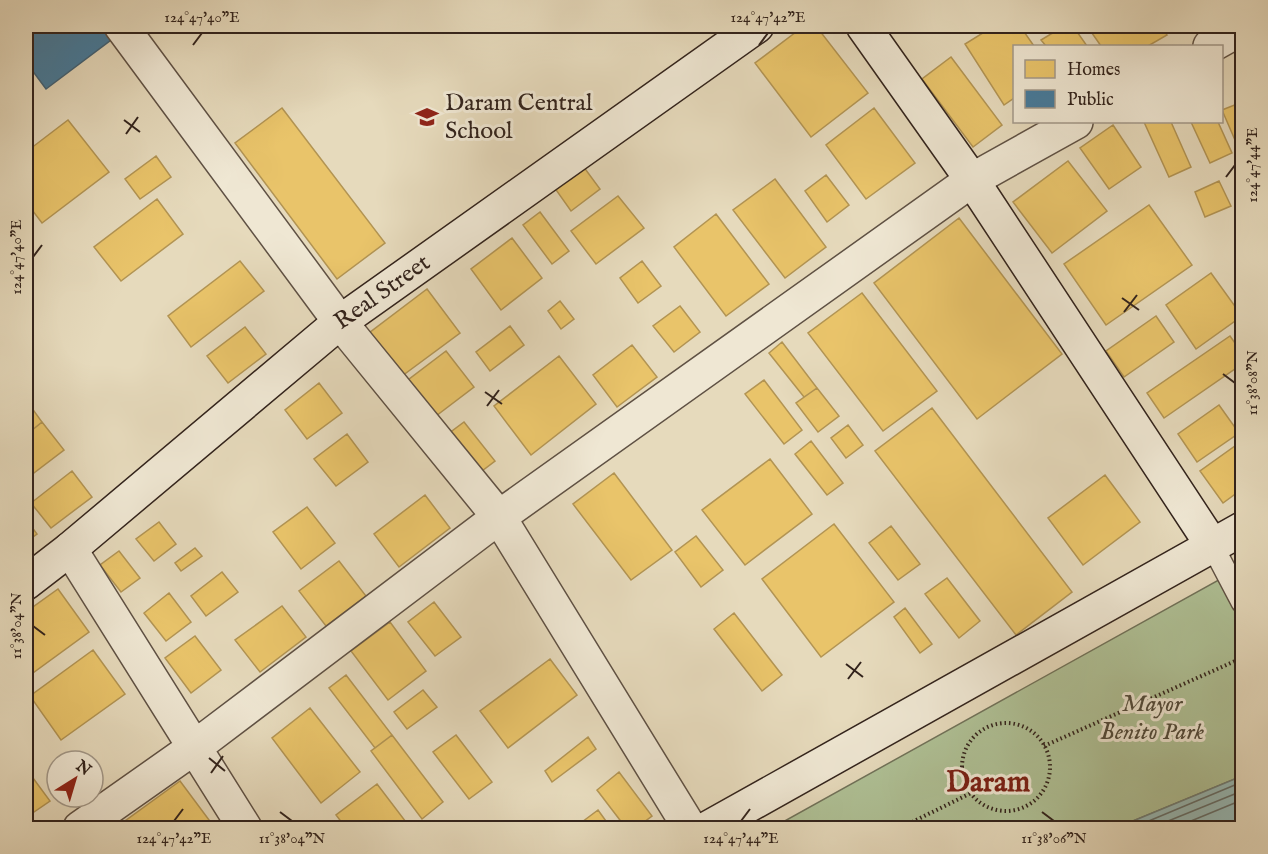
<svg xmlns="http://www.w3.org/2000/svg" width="1268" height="854" viewBox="0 0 1268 854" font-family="'IM FELL English',serif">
  <rect width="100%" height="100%" fill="#e6dabc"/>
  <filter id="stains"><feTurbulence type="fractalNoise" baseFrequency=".00333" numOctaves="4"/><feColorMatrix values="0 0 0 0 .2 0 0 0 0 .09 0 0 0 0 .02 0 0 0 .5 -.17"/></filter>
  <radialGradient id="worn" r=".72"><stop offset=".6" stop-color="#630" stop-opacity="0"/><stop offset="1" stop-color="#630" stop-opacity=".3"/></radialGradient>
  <!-- green -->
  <path fill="#afc196" stroke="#707259" stroke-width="1.5" d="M1242,567V776L1116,828H772Z"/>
  <!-- water -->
  <path fill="#97bab7" stroke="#6f7e79" stroke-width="1.5" d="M1242,776V828H1116Z"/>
  <!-- homes -->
  <path fill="#e9c46a" stroke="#b29453" stroke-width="1.5" d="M804,26H816L868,93L811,137L755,63Z
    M994,26H1020L1034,46H1014V98L1004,105L965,44Z
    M1064,26H1073L1087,46H1046L1041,40Z
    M1087,26H1161L1167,35L1148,46H1101Z
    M951,57L1002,125L973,147L922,79Z
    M1242,102V153L1241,154L1222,110Z
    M282,108L385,243L337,279L235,143Z
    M874,108L915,163L866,199L826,145Z
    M68,120L109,172L42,223L26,202V152Z
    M1144,122H1171L1191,167L1169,177Z
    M1191,122H1218L1232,153L1210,163Z
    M1113,125L1141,167L1109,189L1080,148Z
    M156,156L171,177L140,199L125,179Z
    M1068,161L1107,211L1052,253L1013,202Z
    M583,166L600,189L571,211L554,187Z
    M826,175L849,205L827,222L805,191Z
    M775,179L826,247L785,278L733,210Z
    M1219,181L1231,206L1205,217L1195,192Z
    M618,196L644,228L596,264L571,231Z
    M157,199L183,234L121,281L94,247Z
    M1149,205L1192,265L1106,325L1064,264Z
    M540,212L569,251L552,264L523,225Z
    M716,214L769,284L726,316L674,247Z
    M959,218L1062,354L977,419L874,283Z
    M512,238L542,278L501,310L471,269Z
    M240,261L264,291L191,347L168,316Z
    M642,261L661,286L638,303L620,278Z
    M1211,273L1242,316L1196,349L1166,305Z
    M427,289L460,333L402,376L369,333Z
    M862,293L937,391L883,431L808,333Z
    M560,301L574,319L561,329L548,311Z
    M680,306L700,332L674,352L653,326Z
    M1156,316L1174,342L1124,377L1106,351Z
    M510,326L524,345L490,371L476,352Z
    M245,327L266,354L228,383L207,356Z
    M1230,336L1242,353V364L1164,418L1147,393Z
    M782,342L817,388L804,397L769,353Z
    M632,345L657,377L617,407L593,375Z
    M446,351L474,387L432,419L404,383Z
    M559,356L596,404L531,455L494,406Z
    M764,380L802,430L784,444L745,394Z
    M319,383L342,413L307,439L285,410Z
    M817,388L839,416L818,432L796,403Z
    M26,400L42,422L26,435Z
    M1219,405L1239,433L1197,462L1178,434Z
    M932,408L1072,592L1016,635L875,451Z
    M42,422L64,450L26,479V435Z
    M464,422L495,461L478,474L448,434Z
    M848,425L863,445L846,458L831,438Z
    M347,434L368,462L336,486L314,459Z
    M811,441L843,483L827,495L795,454Z
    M1242,441V489L1223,503L1200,471Z
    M770,459L812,514L745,565L702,510Z
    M72,471L92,497L51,528L31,503Z
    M614,473L672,550L631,580L573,504Z
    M1105,475L1140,522L1083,565L1048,518Z
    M425,495L450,528L399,567L374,534Z
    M307,507L335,543L301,569L273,532Z
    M26,519L37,534L26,542Z
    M159,522L176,544L154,561L136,539Z
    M834,524L894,602L821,657L762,579Z
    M891,526L920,564L898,580L869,543Z
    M696,536L723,570L701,587L675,552Z
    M195,548L202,556L181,571L175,563Z
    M119,551L140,578L121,592L100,565Z
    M339,561L366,596L326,626L299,591Z
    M222,572L238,592L206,616L191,596Z
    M947,578L980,621L959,638L925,594Z
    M58,589L89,632L26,678V612Z
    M169,593L191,622L166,641L144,613Z
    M434,602L461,637L435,656L408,622Z
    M282,606L306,637L260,672L235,640Z
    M905,608L932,644L920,653L894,617Z
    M734,613L782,675L762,691L714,629Z
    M390,622L426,671L388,700L351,651Z
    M195,636L221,670L191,693L165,658Z
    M93,650L125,694L61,740L30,696Z
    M550,659L577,695L508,748L480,711Z
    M346,675L392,735L375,748L329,688Z
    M423,690L437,707L407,729L394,712Z
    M310,708L360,772L321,803L272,738Z
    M392,735L443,802L422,819L371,751Z
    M456,735L492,782L469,799L433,752Z
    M588,737L596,749L552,782L545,771Z
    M619,772L652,816L636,828H626L597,790Z
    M33,778L50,801L34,812L26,800V784Z
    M180,781L215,828H131L125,821Z
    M377,784L409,826L406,828H346L336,815Z
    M598,810L611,828H574Z"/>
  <!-- public -->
  <path fill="#457b9d" stroke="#3f6176" stroke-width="1.5" d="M26,26H107L115,37L46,89L26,62Z"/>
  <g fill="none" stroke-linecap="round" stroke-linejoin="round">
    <!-- shore -->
    <path stroke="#646e6a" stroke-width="1.5" d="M1132,828L1242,782
      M1151,828L1242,791
      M1174,828L1242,800"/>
    <!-- lane casing -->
    <g stroke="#5f5144" stroke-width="24">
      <path id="lane" d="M1212,545L1242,602"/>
    </g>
    <!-- street casing -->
    <g stroke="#5f5144" stroke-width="36">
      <path id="street" d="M121,26L340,322L499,517L690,828
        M1210,46L1242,28
        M70,549L245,828
        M80,828L195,747L499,517L972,180L1076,122"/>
    </g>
    <!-- secondary casing -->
    <g stroke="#32231c" stroke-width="36">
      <g id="secondary">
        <path d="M863,26L972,180L1212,545"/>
        <path id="s1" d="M26,583L70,549L340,322L757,26"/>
        <path d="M708,828L1242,529"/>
      </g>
    </g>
    <!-- path -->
    <path stroke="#32231c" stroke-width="4" stroke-dasharray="1.5 3" stroke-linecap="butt" d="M962 767a44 44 0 1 1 88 0a44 44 0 1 1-88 0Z
      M1044,746L1242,658
      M900,828L971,793"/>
    <!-- lane -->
    <use href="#lane" stroke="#efe7d3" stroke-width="21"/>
    <!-- street -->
    <use href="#street" stroke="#efe7d3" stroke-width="33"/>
    <!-- secondary -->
    <use href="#secondary" stroke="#efe7d3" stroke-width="33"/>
  </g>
  <!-- ticks -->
  <path fill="none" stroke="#32231c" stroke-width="2" d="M193,45L202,33M759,45L768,33M124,120L140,132M126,134L138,117M1226,177L1235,165M33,257L42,245M1122,298L1139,310M1124,312L1137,295M1223,374L1235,383M485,392L502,404M487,406L499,390M33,626L45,635M846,664L863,677M848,679L861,662M209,758L225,771M211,773L223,756M280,812L292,821M1042,812L1054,821M174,821L183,809M741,821L750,809"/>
  <!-- icons -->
  <defs>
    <g id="school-bare" transform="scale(1.8)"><path d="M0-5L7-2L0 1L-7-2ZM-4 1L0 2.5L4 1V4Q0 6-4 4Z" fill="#8f2418" stroke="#efe7d3" stroke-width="2.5" paint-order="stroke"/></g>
  </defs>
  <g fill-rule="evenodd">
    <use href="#school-bare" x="427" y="117"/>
  </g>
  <g text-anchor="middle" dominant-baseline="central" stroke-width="6" stroke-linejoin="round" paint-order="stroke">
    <!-- poi labels -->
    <g font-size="24" fill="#32231c" stroke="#efe7d3" text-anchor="start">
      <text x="445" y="103">Daram Central<tspan x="445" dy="28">School</tspan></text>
    </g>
    <!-- street labels -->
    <g font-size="24" fill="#32231c" stroke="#efe7d3">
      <text stroke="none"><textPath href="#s1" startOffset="460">Real Street</textPath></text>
    </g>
    <!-- park labels -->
    <g font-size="24" font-style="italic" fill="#514a3a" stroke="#efe7d3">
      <text x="1152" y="704">Mayor<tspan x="1152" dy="28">Benito Park</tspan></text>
    </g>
    <!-- district labels -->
    <g font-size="30" font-weight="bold" fill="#7a1f14" stroke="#efe7d3">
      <text x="988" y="783">Daram</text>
    </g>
  </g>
  <!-- margin -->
  <rect width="1268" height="854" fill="none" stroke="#e6dabc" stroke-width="66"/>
  <!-- legend -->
  <rect x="1013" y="45" width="210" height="78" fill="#efe7d3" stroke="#a3998a" stroke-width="1.5"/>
  <rect x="1025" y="60" width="30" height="18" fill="#e9c46a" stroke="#a3998a" stroke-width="1.5"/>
  <text x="1067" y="75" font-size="18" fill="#32231c">Homes</text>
  <rect x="1025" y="90" width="30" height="18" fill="#457b9d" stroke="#a3998a" stroke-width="1.5"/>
  <text x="1067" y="105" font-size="18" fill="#32231c">Public</text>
  <!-- north arrow -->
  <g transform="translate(75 779) rotate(37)"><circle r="28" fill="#efe7d3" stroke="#a3998a" stroke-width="1.5"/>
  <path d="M0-4.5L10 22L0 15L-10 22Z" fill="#8f2418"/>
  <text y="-9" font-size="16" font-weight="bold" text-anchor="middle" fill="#32231c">N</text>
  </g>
  <rect x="33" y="33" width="1202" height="788" fill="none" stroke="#32231c" stroke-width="2"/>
  <g font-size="15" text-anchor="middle" fill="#32231c">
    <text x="202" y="22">124°47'40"E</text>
    <text x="768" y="22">124°47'42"E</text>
    <text transform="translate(1252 165) rotate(-90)" y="5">124°47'44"E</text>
    <text transform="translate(16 257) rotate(-90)" y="5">124°47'40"E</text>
    <text transform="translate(1252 383) rotate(-90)" y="5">11°38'08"N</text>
    <text transform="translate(16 626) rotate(-90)" y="5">11°38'04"N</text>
    <text x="174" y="843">124°47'42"E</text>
    <text x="292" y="843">11°38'04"N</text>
    <text x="741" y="843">124°47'44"E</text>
    <text x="1054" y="843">11°38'06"N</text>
  </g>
  <rect width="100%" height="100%" filter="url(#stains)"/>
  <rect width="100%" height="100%" fill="url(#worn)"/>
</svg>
